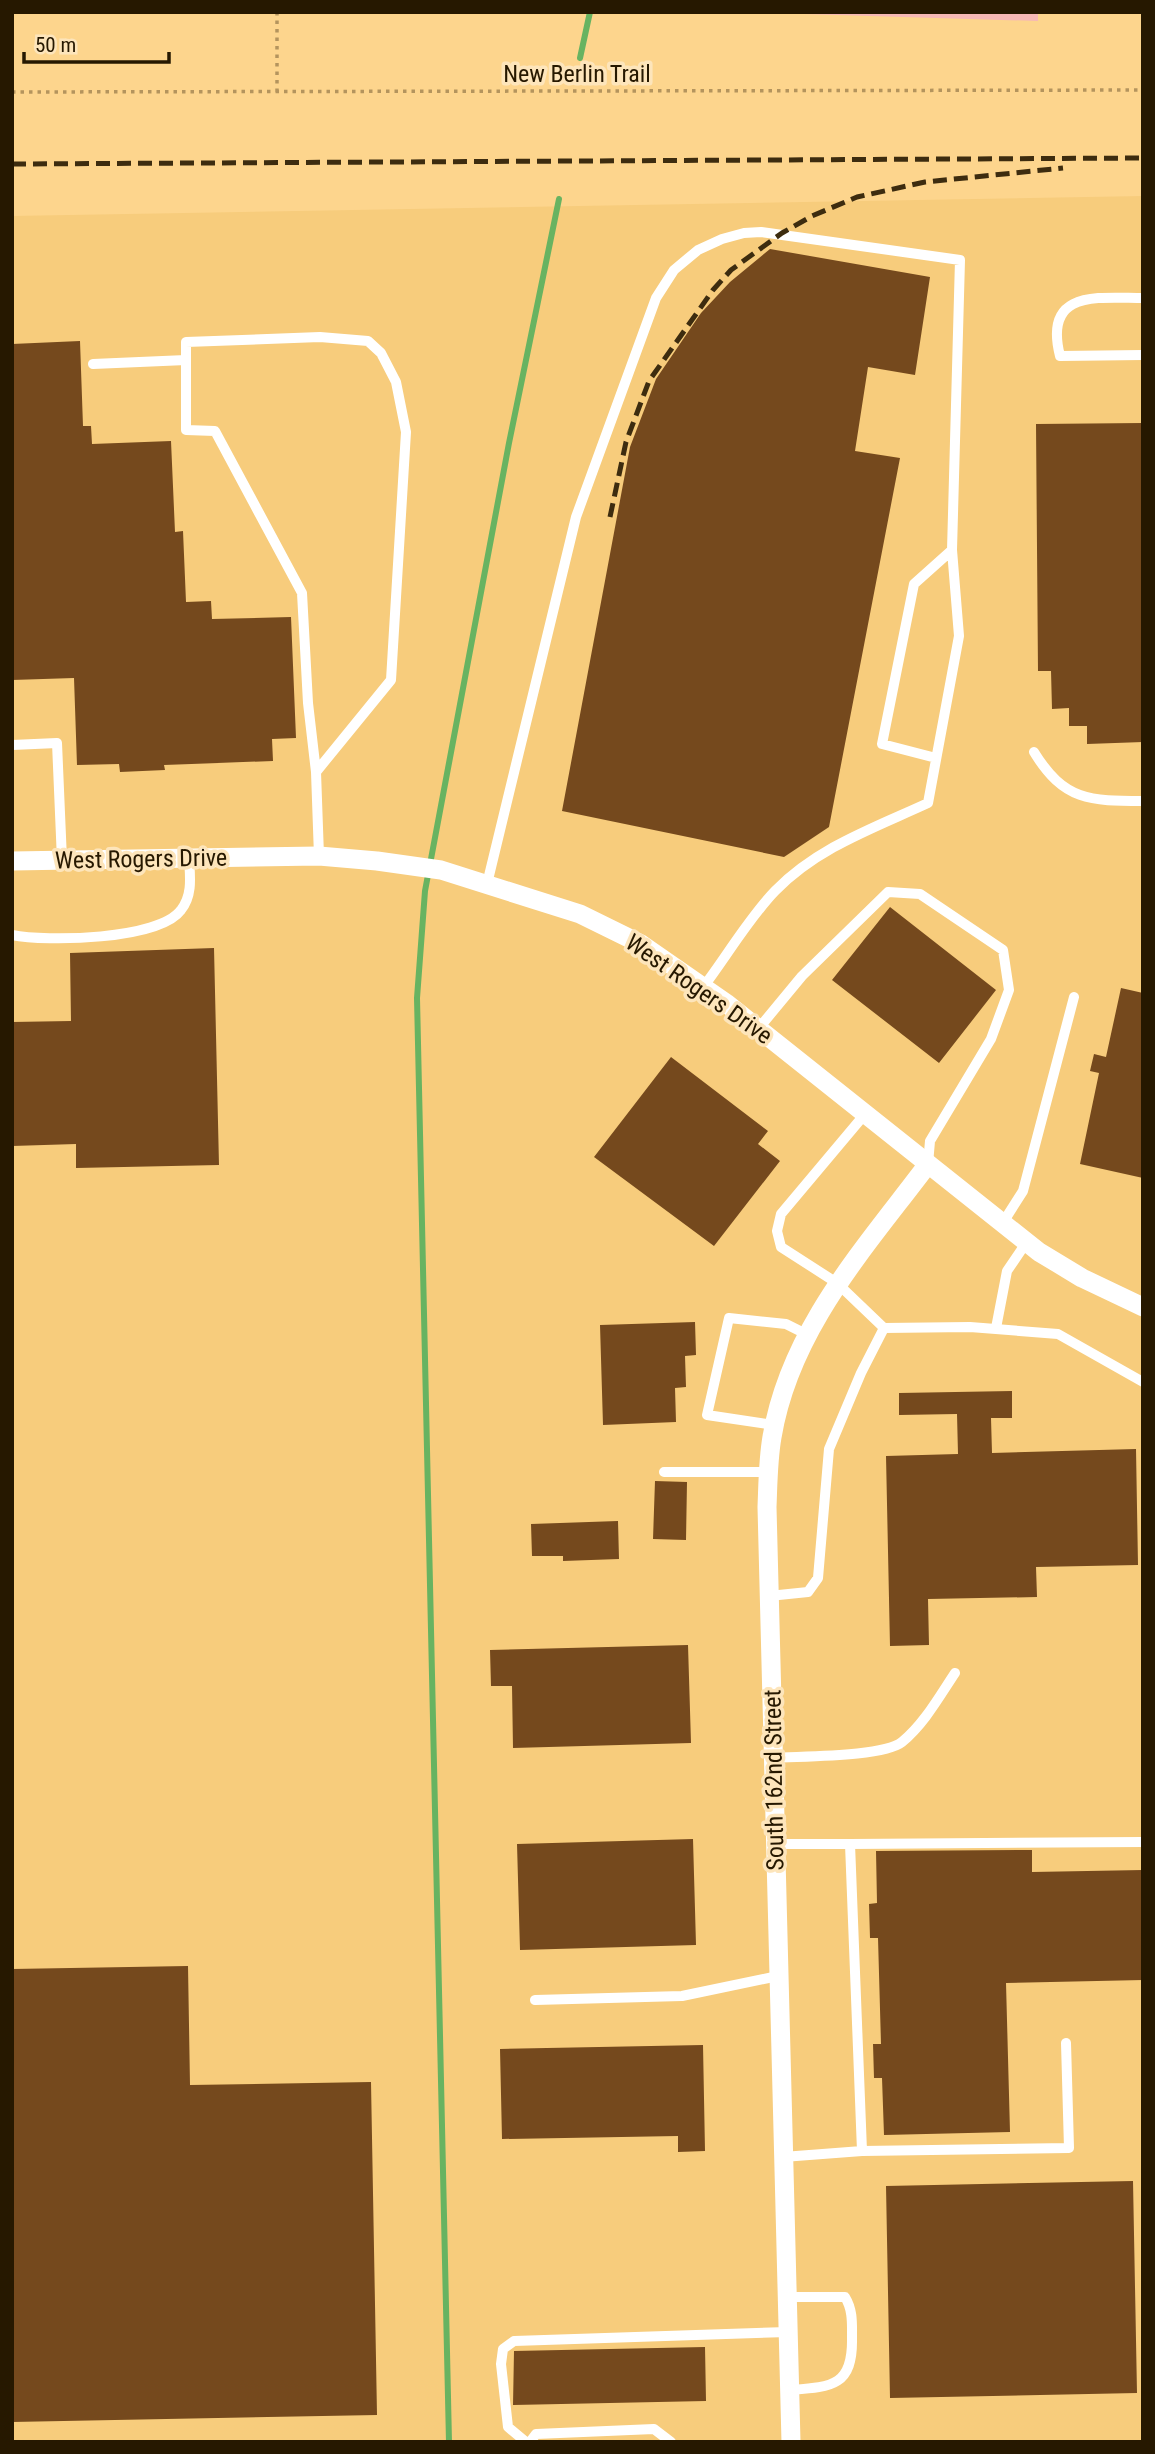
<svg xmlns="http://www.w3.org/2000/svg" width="1155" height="2454" viewBox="0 0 1155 2454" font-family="'Roboto Condensed',sans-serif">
  <rect width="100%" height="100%" fill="#fdd58d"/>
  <!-- built -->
  <path fill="#f7cc7c" d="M1143,196V2442H12V216Z"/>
  <!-- green -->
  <path fill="#f6b8b5" d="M740,12H1038V21Z"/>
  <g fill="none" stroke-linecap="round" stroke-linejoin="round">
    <!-- stream -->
    <path stroke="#68b361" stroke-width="6" d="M580,58L590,12
      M449,2442L417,998L425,891L509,443L559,199"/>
  </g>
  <!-- building -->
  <path fill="#75491d" d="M770,249L930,277L915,375L868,367L855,451L900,458L829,827L784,857L562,811L630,447L656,379L701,313L730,282Z
    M80,341L83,426H91L92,444L171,441L175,532L183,531L186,602L211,601L212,619L291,617L296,738L272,739L273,761L164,765L165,770L120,772L119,764L77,765L74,678L12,680V344Z
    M1143,423V742L1087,744V726H1069V708L1052,709L1051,671H1038L1036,424Z
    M890,907L996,990L939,1063L832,980Z
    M214,948L219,1165L76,1168V1144L12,1146V1022L71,1021L70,953Z
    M1121,988L1143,993V1178L1080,1164L1099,1073L1090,1071L1094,1054L1106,1057Z
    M671,1057L768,1131L758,1144L780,1161L714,1246L594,1157Z
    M695,1322L696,1355L685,1356L686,1387L675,1388L676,1422L603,1425L600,1325Z
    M1012,1391V1418H991L992,1453L1136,1449L1138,1565L1036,1567L1037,1597L928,1599L929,1645L890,1646L886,1456L958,1454L957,1414L899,1415V1393Z
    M655,1481L687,1482L686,1540L653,1539Z
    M618,1521L619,1559L563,1561V1556H532L531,1524Z
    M688,1645L691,1743L513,1748L512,1686H491L490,1650Z
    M693,1839L696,1945L520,1950L517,1844Z
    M1032,1850V1872L1143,1870V1980L1006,1983L1010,2132L884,2135L882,2078H874L873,2044H881L878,1938H870L869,1904L877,1903L876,1851Z
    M188,1966L190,2085L371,2082L377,2415L12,2422V1969Z
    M703,2045L705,2151L678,2152V2136L502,2139L500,2049Z
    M1133,2181L1137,2393L890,2398L886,2186Z
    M705,2347L706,2401L513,2405L514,2351Z"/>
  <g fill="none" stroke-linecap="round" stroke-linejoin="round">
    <!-- path -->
    <path stroke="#b4945d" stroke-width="3.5" stroke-dasharray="3.5 5" stroke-linecap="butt" d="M12,92L1143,90
      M277,92V12"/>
    <!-- service -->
    <path stroke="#fff" stroke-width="10" d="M1143,298C1098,298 1043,289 1060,356L1143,355
      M93,364L186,360
      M12,745L57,743L62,860
      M1034,752C1064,801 1090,801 1143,801
      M936,758L882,744L914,584L952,550
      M316,772L391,680L406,432L396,382L381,353L368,341L320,337L186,342V430L215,431L302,593L308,703L316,772L319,856
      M487,884L576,517L656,298L674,270L698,250L722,239L744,233L761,232L960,260L952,550L959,636L928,803C874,828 818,847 775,891C748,919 727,956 704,986
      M12,935C46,942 159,940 181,910C193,895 190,876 189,858
      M759,1028L802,976L888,892L920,894L1003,950L1009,990L991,1039L930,1141L928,1164
      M865,1114L781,1214L777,1231L781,1247L837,1283L884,1328
      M1002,1224L1023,1191L1074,997
      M996,1328L1007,1271L1026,1243
      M774,1425L707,1415L729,1318L786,1324L806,1334
      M664,1472H768
      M769,1596L808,1592L818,1578L829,1449L861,1373L884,1328L970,1327L1058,1334L1143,1382
      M773,1758C801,1756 883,1757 902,1742C924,1724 939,1697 955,1673
      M775,1844H850L862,2151
      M850,1844L1143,1842
      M535,2000L682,1996L778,1976
      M783,2157L862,2151L1069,2148L1066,2043
      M787,2297H845C853,2310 852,2323 852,2338C853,2387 831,2387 789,2390
      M526,2442L508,2427L501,2364L503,2349L514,2341L788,2332
      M530,2442L536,2434L654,2429L671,2442"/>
    <!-- minor -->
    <path stroke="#fff" stroke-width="19" d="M12,861L319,856L377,861L441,870L580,914L641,944L726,1003L1039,1252L1082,1278L1143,1307
      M791,2442L767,1507C768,1483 768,1460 772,1437C790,1329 865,1248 928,1164"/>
    <!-- rail -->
    <path stroke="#3d2c0f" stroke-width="5" stroke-dasharray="14 7" stroke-linecap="butt" d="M12,164L1143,158
      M610,517L626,442L649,381L713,290L731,270L782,233L812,216L857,197L925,182L1063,168"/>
  </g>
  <g text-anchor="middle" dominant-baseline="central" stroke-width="7" stroke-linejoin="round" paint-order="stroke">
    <!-- street labels -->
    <g font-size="24" fill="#261800" stroke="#fde5bb">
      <text x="577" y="74">New Berlin Trail</text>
      <text transform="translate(141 859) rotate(-1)">West Rogers Drive</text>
      <text transform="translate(699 989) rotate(35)">West Rogers Drive</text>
      <text transform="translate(774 1780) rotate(-91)">South 162nd Street</text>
    </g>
  </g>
  <!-- border -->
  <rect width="1155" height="2454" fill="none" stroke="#261800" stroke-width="28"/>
  <!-- scale -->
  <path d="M24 52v10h145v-10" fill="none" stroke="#261800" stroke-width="3.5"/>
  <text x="35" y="52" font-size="21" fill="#261800" stroke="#fde5bb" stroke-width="5" paint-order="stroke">50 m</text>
</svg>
